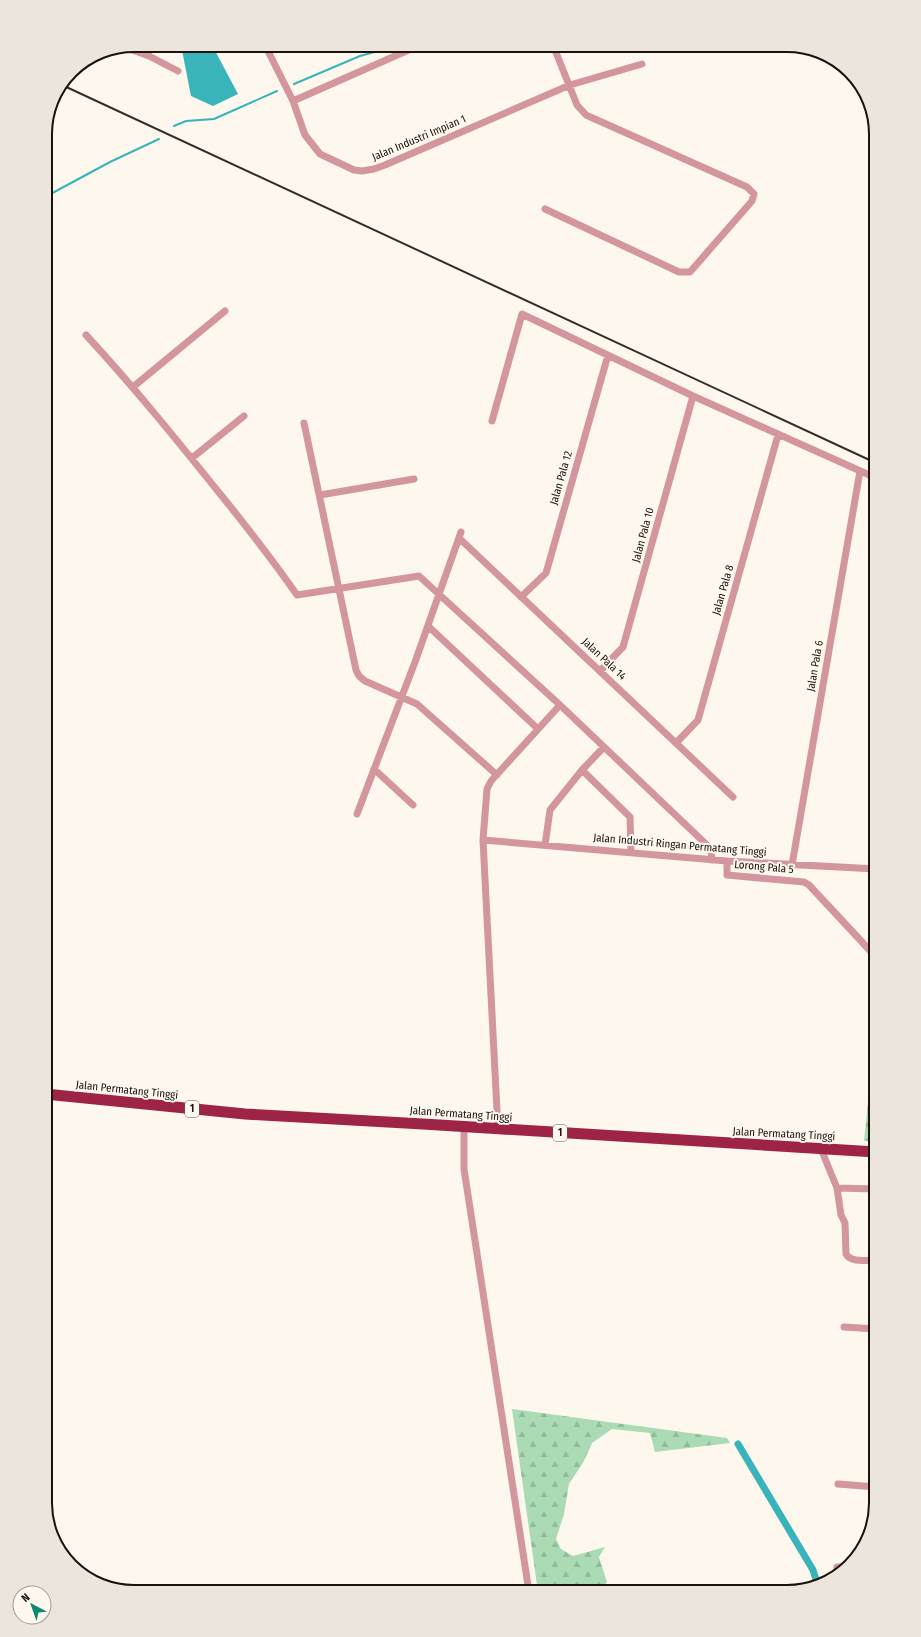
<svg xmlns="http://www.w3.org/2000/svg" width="921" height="1637" viewBox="0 0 921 1637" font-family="'Fira Sans Condensed',sans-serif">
  <defs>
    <pattern id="forest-firs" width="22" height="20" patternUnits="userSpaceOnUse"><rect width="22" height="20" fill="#aadbb5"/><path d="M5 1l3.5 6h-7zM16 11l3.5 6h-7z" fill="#92bb9a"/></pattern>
    <pattern id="cemetery-stones" width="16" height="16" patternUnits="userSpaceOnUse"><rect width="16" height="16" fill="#aadbb5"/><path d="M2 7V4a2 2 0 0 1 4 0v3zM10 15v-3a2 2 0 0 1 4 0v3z" fill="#92bb9a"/></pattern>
  </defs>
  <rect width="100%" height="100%" fill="#fdf7ee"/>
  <!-- forest -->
  <path fill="url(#forest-firs)" d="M512,1409L727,1438L730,1443L655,1452L650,1433L612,1429L592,1443L584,1461L569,1484L564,1514L556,1539L561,1549L573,1556L605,1547L599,1557L607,1582L599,1592H538Z"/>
  <!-- cemetery -->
  <path fill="url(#cemetery-stones)" d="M876,1024V1141H864Z"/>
  <!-- water -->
  <path fill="#39b4bb" d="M181,45H212L238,94L213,106L191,96Z"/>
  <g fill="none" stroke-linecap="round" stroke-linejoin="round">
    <!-- stream -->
    <path stroke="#39b4bb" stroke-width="2" d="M294,84L360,56L378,51L382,47V45
      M174,126L186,121L214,119L277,91
      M45,197L110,162L159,139"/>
    <!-- canal -->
    <path stroke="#39b4bb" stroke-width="7" d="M738,1444L813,1570L818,1586"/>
    <!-- minor -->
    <path stroke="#d3969c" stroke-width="7" d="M146,45L149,56
      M265,45L293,101L305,135L320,154L354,170L362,171L374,169L385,165L570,85L642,64
      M124,47L149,56L178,71
      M293,101L420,45
      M545,209L679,272H690L752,201L754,194L747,187L586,115L577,105L553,45
      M86,335C135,388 180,444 225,500C250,531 274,562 297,595L419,576L560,705L708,846L711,850L712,860
      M133,387L225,311
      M492,421L522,314L693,396L876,478
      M304,423L356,670L359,676L365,681L417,704L497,775
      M192,458L244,416
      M320,495L414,479
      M459,538L733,797
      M521,597L546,573L608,355
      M428,626L538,729
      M600,671L623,647L693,396
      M676,743L698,720L778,435
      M374,769L413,805
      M582,770L630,817L631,852
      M357,814L415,662L461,532
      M483,840L727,861L876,869
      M545,845L550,810L582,770L604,747
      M727,861V875L804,882L809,885L876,957
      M792,865L860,471
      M464,1127V1169L529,1592
      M498,1130L483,840L487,789L491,781L560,705
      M821,1149L837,1188L841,1215L845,1223L846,1254C851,1263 867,1260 876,1260
      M837,1188L876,1189
      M844,1327L876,1329
      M838,1484L876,1487
      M837,1567H843"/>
    <!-- trunk -->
    <path stroke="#9e2445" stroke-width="11" d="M45,1094L245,1114L423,1124L876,1152"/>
    <!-- rail -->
    <path stroke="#342f26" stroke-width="2" d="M62,85L876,463"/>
  </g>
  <g text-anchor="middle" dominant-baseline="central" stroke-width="4" stroke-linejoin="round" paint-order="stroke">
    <!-- shield labels -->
    <g fill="#fdf7ee" stroke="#5d574f" stroke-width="1">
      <rect x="185" y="1101" width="14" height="16" rx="3"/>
      <rect x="553" y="1125" width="14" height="16" rx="3"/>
    </g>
    <g font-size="10" font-weight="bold" fill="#18130b">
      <text x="192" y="1109">1</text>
      <text x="560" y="1133">1</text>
    </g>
    <!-- street labels -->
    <g font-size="11" fill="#18130b" stroke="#fdf7ee">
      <text transform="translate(419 138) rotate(-23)">Jalan Industri Impian 1</text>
      <text transform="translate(561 478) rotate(-74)">Jalan Pala 12</text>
      <text transform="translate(643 535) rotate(-75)">Jalan Pala 10</text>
      <text transform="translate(723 590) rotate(-74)">Jalan Pala 8</text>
      <text transform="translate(604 659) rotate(43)">Jalan Pala 14</text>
      <text transform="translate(815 666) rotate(-80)">Jalan Pala 6</text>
      <text transform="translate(680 845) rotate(5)">Jalan Industri Ringan Permatang Tinggi</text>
      <text transform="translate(764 867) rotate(5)">Lorong Pala 5</text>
      <text transform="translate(127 1090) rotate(6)">Jalan Permatang Tinggi</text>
      <text transform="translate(461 1114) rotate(4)">Jalan Permatang Tinggi</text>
      <text transform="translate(784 1134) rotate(3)">Jalan Permatang Tinggi</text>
    </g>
  </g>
  <!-- crop -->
  <path d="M0 0H921V1637H0ZM134 52H787A82 82 0 0 1 869 134V1503A82 82 0 0 1 787 1585H134A82 82 0 0 1 52 1503V134A82 82 0 0 1 134 52Z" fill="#ebe5dc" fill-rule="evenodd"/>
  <path fill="none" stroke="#18130b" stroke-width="2" d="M134 52H787A82 82 0 0 1 869 134V1503A82 82 0 0 1 787 1585H134A82 82 0 0 1 52 1503V134A82 82 0 0 1 134 52Z"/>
  <!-- north arrow -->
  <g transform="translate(32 1605) rotate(319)"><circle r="19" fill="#fdf7ee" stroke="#a19c93"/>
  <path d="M0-3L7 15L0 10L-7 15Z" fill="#0a8b6f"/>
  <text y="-6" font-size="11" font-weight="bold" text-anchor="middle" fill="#18130b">N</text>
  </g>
</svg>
